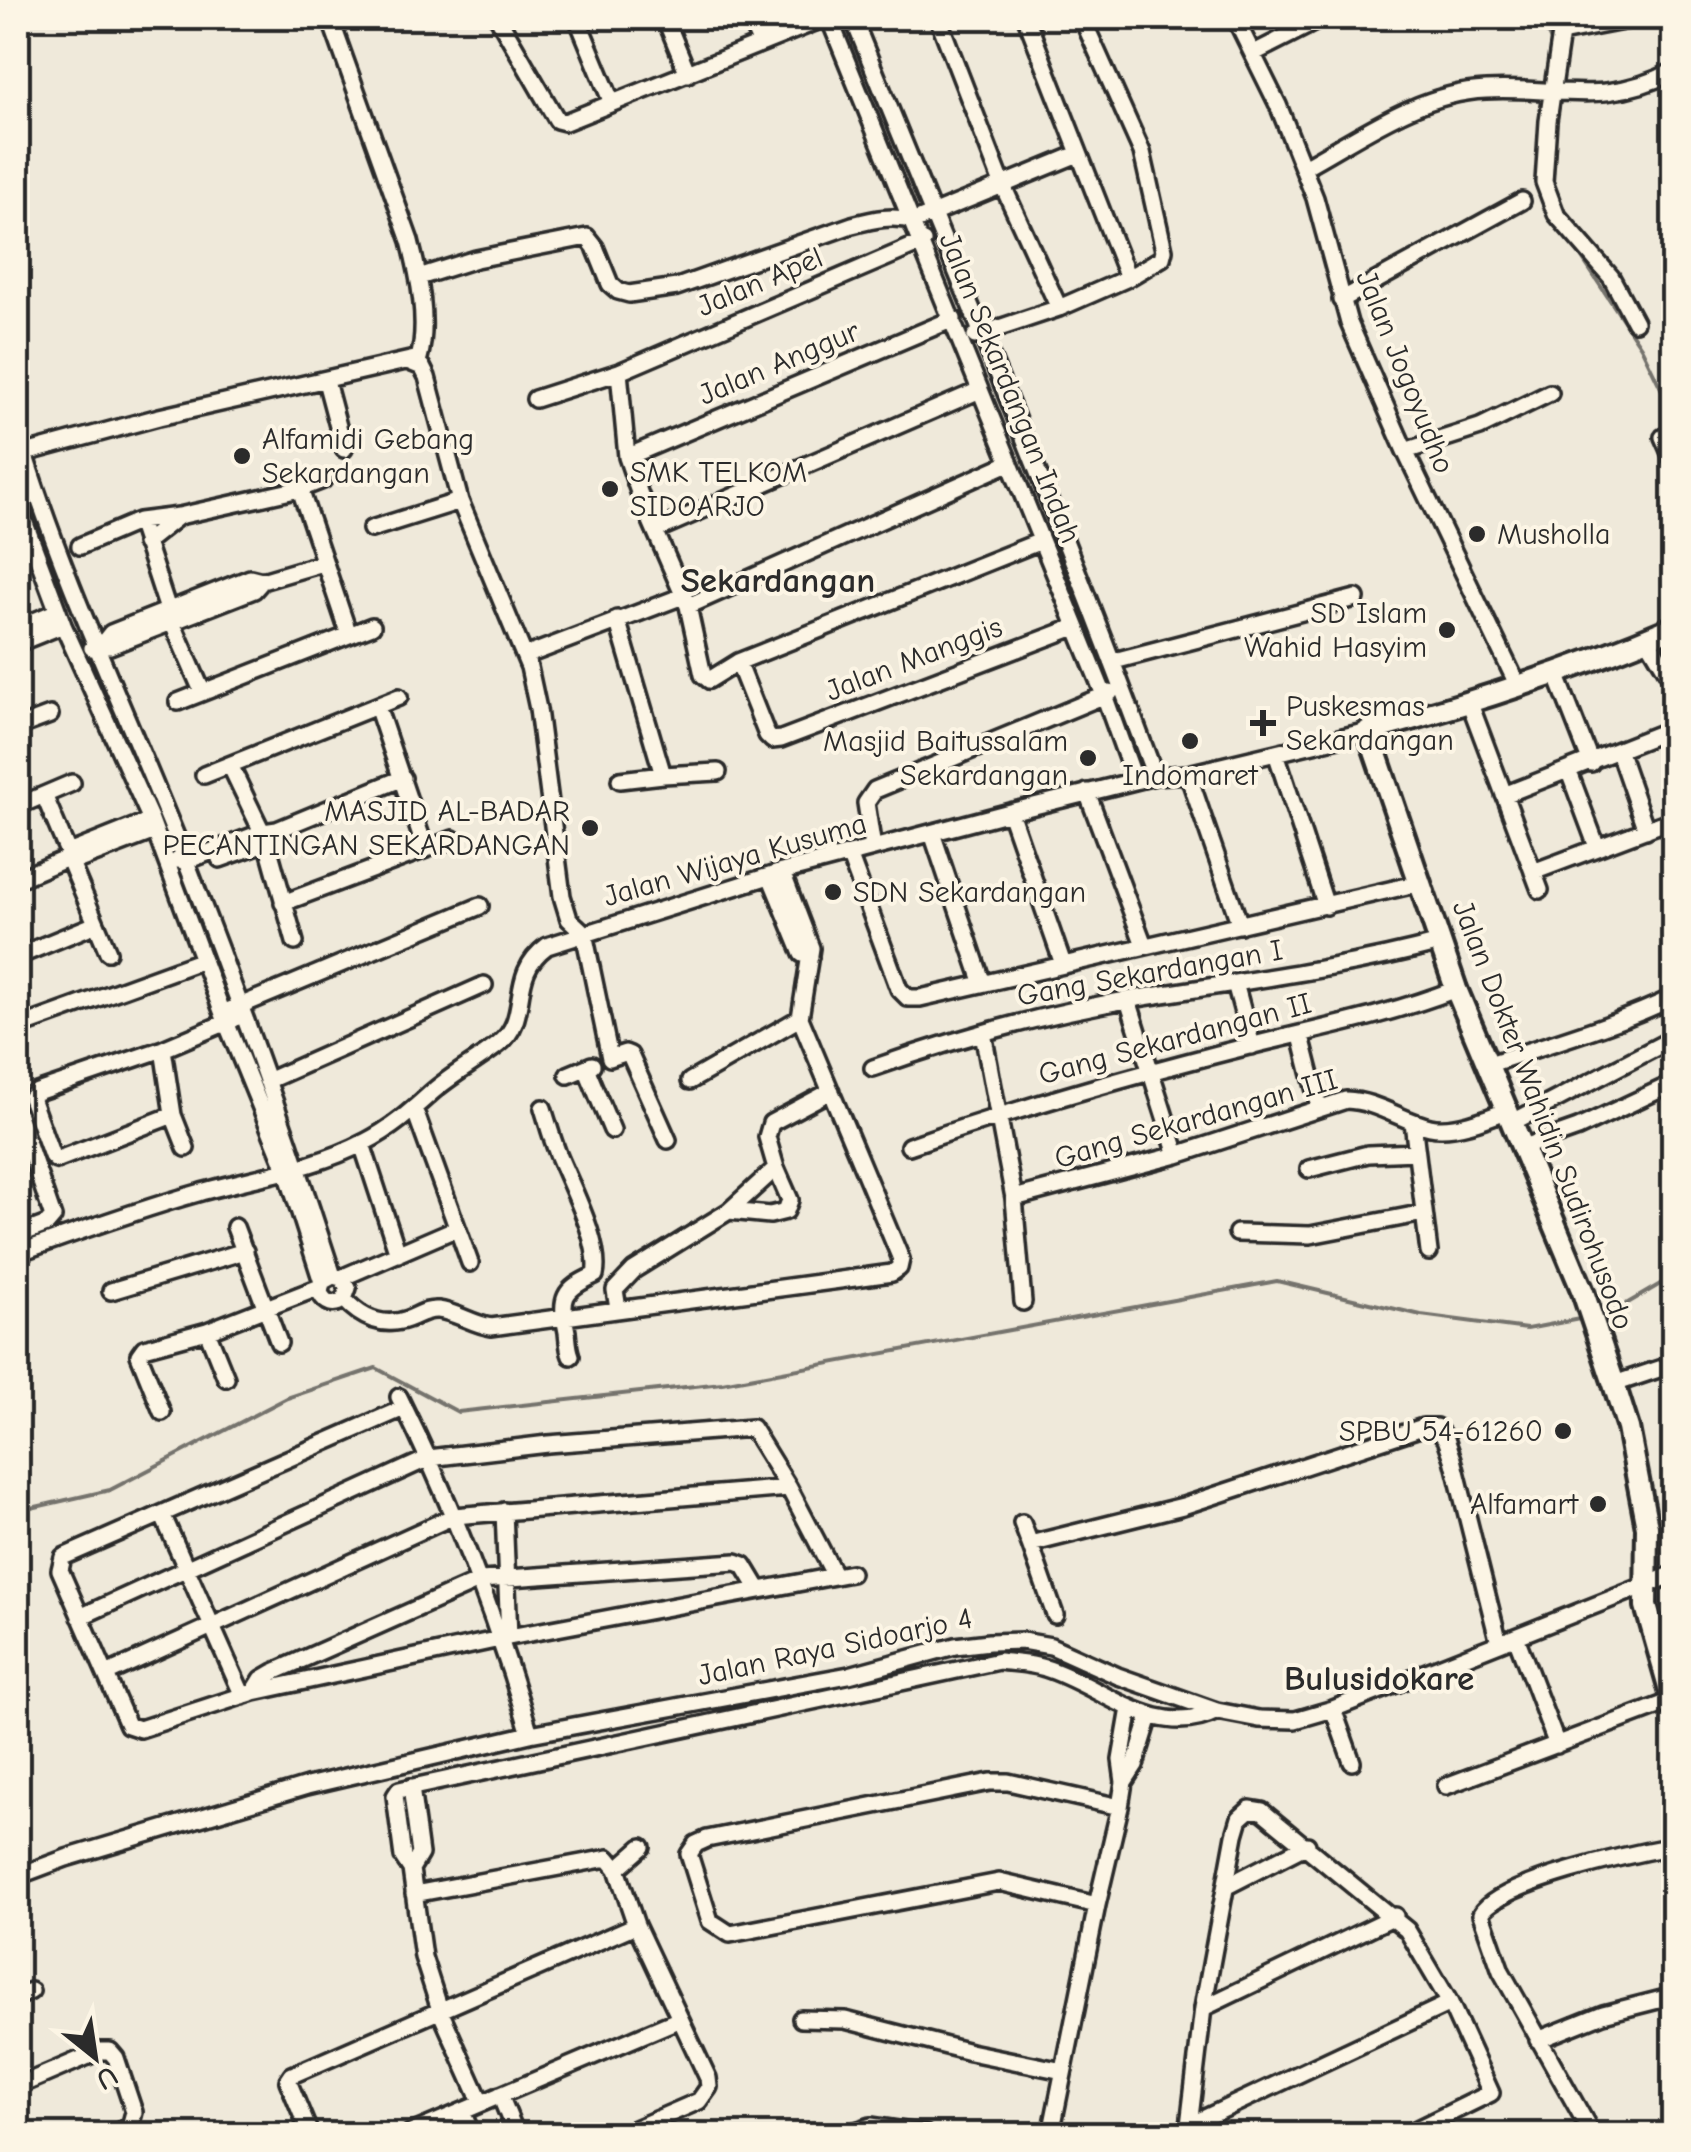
<svg xmlns="http://www.w3.org/2000/svg" width="1691" height="2152" viewBox="0 0 1691 2152" font-family="'Comic Neue',sans-serif">
  <rect width="100%" height="100%" fill="#efe9da"/>
  <filter id="ink" filterUnits="userSpaceOnUse"><feTurbulence type="fractalNoise" baseFrequency=".01" numOctaves="2"/><feDisplacementMap in="SourceGraphic" scale="20" xChannelSelector="R" yChannelSelector="G"/><feConvolveMatrix kernelMatrix="1 2 1 2 8 2 1 2 1" color-interpolation-filters="sRGB"/></filter>
  <g filter="url(#ink)">
    <g fill="none" stroke-linecap="round" stroke-linejoin="round">
      <!-- stream -->
      <path stroke="#75736d" stroke-width="4" d="M1540,18L1552,43
        M1572,243L1641,347L1674,415
        M1599,1316L1609,1314L1674,1276
        M18,1511L110,1490L287,1398L376,1368L458,1412L722,1383L1277,1281L1421,1315L1527,1329L1585,1318"/>
      <!-- minor casing -->
      <g stroke="#2b2b2b" stroke-width="22">
        <path id="minor" d="M498,18L557,120L565,122L825,18
          M577,18L612,103
          M665,18L688,74
          M749,18L760,42
          M829,18L1104,695L1135,781
          M853,18C955,270 1061,520 1155,776
          M938,18L1003,186L1059,308
          M1082,18L1142,152L1164,250L1162,258L1128,278
          M1235,18L1278,105L1315,198L1349,323L1405,451L1518,686
          M1551,18L1561,33L1548,121L1544,182L1556,214L1611,277L1635,322
          M1561,33L1639,18
          M1254,53L1323,18
          M1304,167C1361,136 1418,93 1486,90C1558,86 1603,108 1674,71
          M419,277L476,259L587,237L595,247L610,284L618,291L629,294L677,287L852,225C875,219 892,215 915,221L1078,154
          M1341,300L1522,201
          M975,336L1059,308L1128,278L1026,18
          M410,362L422,367L427,377L460,501L529,667L538,709L562,896L569,919L584,933L610,1058L625,1053L630,1055L668,1140
          M619,372L627,457L641,498L688,606L703,675L709,680L738,662L1041,541
          M326,381L344,449
          M535,399L619,372L923,242
          M1663,437L1674,462
          M1405,451L1480,427L1550,393
          M24,453C69,596 135,730 189,869C241,1003 289,1139 333,1276L341,1278L348,1288L344,1299C334,1307 326,1304 320,1293L322,1282L333,1276
          M18,455L159,417L419,358C429,322 419,276 410,241L330,18
          M627,457L953,319
          M300,489L349,635
          M18,505L63,625L151,820L226,1022L286,1169L322,1282
          M139,521L172,622L202,691
          M371,529L460,501
          M656,530L980,390
          M145,543L179,516
          M80,546L139,521L179,516L300,489L323,480
          M688,606L1009,463
          M617,619L663,775L620,780
          M18,628L58,611
          M1647,638L1674,683
          M18,643L63,625
          M103,643L110,646L254,590L262,581
          M92,648L103,643L111,633L250,578L262,581L323,563
          M525,656L683,596
          M1114,661L1356,598
          M738,662L767,735L772,740L781,739L1075,627
          M1557,676L1591,763
          M178,702L372,626
          M1470,704L1540,890
          M377,706L425,848
          M18,727L50,715
          M1619,752L1646,830
          M1276,753L1326,906
          M230,765L267,842L295,942
          M1569,772L1597,847
          M1188,774L1240,925
          M204,775L399,697
          M663,775L718,772
          M1087,792L1144,945
          M44,795L68,852
          M1504,795L1674,728
          M18,806L72,783
          M1010,812L1063,964
          M932,833L982,981
          M873,848L866,803L875,790L1110,693
          M71,852L151,820
          M849,854L899,989L908,998H920L1420,883
          M220,859L267,842L271,837
          M79,860L155,831
          M178,860L186,861L263,832L277,830L403,778
          M72,866L108,952
          M1533,872L1674,819
          M770,876L802,954L810,957
          M18,879L63,860
          M283,903L453,839
          M18,956L96,924
          M1235,983L1252,1046
          M1128,1000L1177,1155
          M230,1010L480,906
          M21,1026L203,960
          M983,1033L1014,1198L1023,1302
          M1301,1036L1319,1107
          M163,1049L173,1115L186,1148
          M1487,1065C1550,1043 1614,1026 1674,997
          M586,1068L612,1130
          M873,1068C957,1038 1044,1014 1132,999C1235,982 1339,970 1440,943
          M568,1075L592,1065
          M267,1081L484,985
          M690,1081L800,1018
          M543,1108C548,1124 552,1139 558,1154C570,1184 602,1244 595,1275C562,1290 560,1298 567,1332C568,1341 568,1348 571,1356
          M415,1111L470,1263
          M18,1115L53,1217L47,1224L18,1235
          M173,1115L56,1160L52,1156L31,1098L37,1092L163,1049L234,1019
          M1413,1122L1429,1252
          M1513,1122L1674,1038
          M362,1144L398,1254
          M909,1146C1021,1107 1134,1075 1249,1046C1318,1029 1390,1015 1456,989
          M1524,1147L1578,1128L1674,1083
          M1309,1169L1368,1154L1416,1152
          M1014,1198L1177,1155L1346,1100C1377,1101 1400,1120 1430,1127C1453,1132 1486,1119 1508,1110
          M729,1211L770,1215L786,1211L790,1200L776,1168
          M235,1227L279,1343
          M1237,1233L1310,1235L1424,1213
          M18,1253C77,1232 137,1210 198,1193C253,1177 314,1169 365,1142C391,1129 410,1112 431,1093C452,1074 478,1061 499,1044C533,1016 506,976 547,946L782,872L1010,812L1155,776L1188,774L1368,731
          M341,1278L455,1229
          M111,1291L245,1251
          M344,1299C361,1318 383,1328 408,1319C419,1315 426,1309 438,1310C456,1312 472,1324 491,1327L892,1273L899,1268L901,1259L800,1018L811,948L782,872
          M618,1309L615,1290L634,1270L729,1211L776,1168L767,1137L771,1123L831,1091
          M207,1331L226,1378
          M1614,1384L1674,1364
          M399,1397C453,1506 496,1617 530,1734
          M404,1408L63,1557L60,1570L128,1725L140,1729L254,1692L509,1637L851,1573
          M162,1412L139,1355L144,1348L207,1331L320,1287
          M504,1511L509,1637
          M163,1516L243,1696
          M1022,1523L1030,1544L1183,1506L1423,1427H1436L1446,1439L1453,1459L1499,1643
          M1030,1544L1055,1615
          M80,1617L429,1458L548,1444L752,1428L789,1488
          M1516,1637L1557,1745
          M106,1674L454,1516L789,1488L835,1576
          M254,1692L262,1679L274,1672L481,1580L736,1562L744,1565L759,1590
          M1333,1709L1352,1762
          M1124,1782L1135,1765L1150,1716
          M1446,1786L1672,1701
          M411,1869L420,1854L411,1787
          M617,1869L642,1847
          M18,1876L66,1858L307,1786L530,1734L849,1675L955,1646L989,1642L1022,1641L1051,1646L1118,1676L1217,1711L1259,1719L1295,1720L1333,1709L1674,1574
          M1227,1886L1307,1845
          M414,1894L608,1858L617,1869L636,1925L708,2078L709,2087L699,2101L623,2134
          M1097,1905L999,1882L730,1934L710,1921L689,1854L696,1844L707,1839L990,1782H1008L1120,1807
          M18,1997L31,1991
          M1203,2008L1395,1916
          M801,2019L845,2020L970,2052L1063,2071
          M1538,2040L1603,2014L1674,1996
          M18,2086L100,2051H110L116,2058L134,2112L130,2127L112,2134
          M500,2095L516,2134
          M481,2102L441,2013L423,1957L411,1869L403,1857L395,1796L399,1790L999,1661C1014,1663 1030,1663 1045,1668C1101,1685 1157,1742 1217,1711
          M462,2112L472,2134
          M1190,2125L1450,2003
          M310,2134L288,2081L292,2075L636,1925
          M409,2134L680,2019
          M847,2134L871,2126L925,2134
          M1051,2134L1097,1905L1120,1807L1124,1782L1121,1760L1130,1708
          M1188,2134L1203,2008L1235,1835L1240,1818L1250,1809L1262,1811L1407,1930L1450,2003L1491,2093L1407,2134
          M1592,2134L1501,1971L1481,1914C1499,1882 1635,1853 1674,1846"/>
      </g>
      <!-- major casing -->
      <g stroke="#2b2b2b" stroke-width="28">
        <path id="major" d="M1674,627C1574,670 1473,703 1368,731L1456,989L1583,1292L1614,1384L1628,1428L1647,1527L1646,1606L1674,1704"/>
      </g>
      <!-- minor -->
      <use href="#minor" stroke="#fcf5e5" stroke-width="15"/>
      <!-- major -->
      <use href="#major" stroke="#fcf5e5" stroke-width="20"/>
    </g>
  </g>
  <!-- markers -->
  <g fill="#2b2b2b" stroke="#fcf5e5" stroke-width="4">
    <circle cx="242" cy="456" r="10"/>
    <circle cx="610" cy="489" r="10"/>
    <circle cx="1477" cy="534" r="10"/>
    <circle cx="1447" cy="630" r="10"/>
    <path d="M1258 708h10v10h10v10h-10v10h-10v-10h-10v-10h10z"/>
    <circle cx="1190" cy="741" r="10"/>
    <circle cx="1088" cy="758" r="10"/>
    <circle cx="590" cy="828" r="10"/>
    <circle cx="833" cy="892" r="10"/>
    <circle cx="1563" cy="1431" r="10"/>
    <circle cx="1598" cy="1504" r="10"/>
  </g>
  <g text-anchor="middle" dominant-baseline="central" stroke-width="8" stroke-linejoin="round" paint-order="stroke">
    <!-- street labels -->
    <g font-size="30" fill="#2b2b2b" stroke="#fcf5e5">
      <text transform="translate(760 282) rotate(-23)">Jalan Apel</text>
      <text transform="translate(779 363) rotate(-23)">Jalan Anggur</text>
      <text transform="translate(1405 372) rotate(68)">Jalan Jogoyudho</text>
      <text transform="translate(1010 388) rotate(68)">Jalan Sekardangan Indah</text>
      <text transform="translate(914 659) rotate(-21)">Jalan Manggis</text>
      <text transform="translate(735 860) rotate(-16)">Jalan Wijaya Kusuma</text>
      <text transform="translate(1150 973) rotate(-10)">Gang Sekardangan I</text>
      <text transform="translate(1175 1039) rotate(-15)">Gang Sekardangan II</text>
      <text transform="translate(1543 1115) rotate(69)">Jalan Dokter Wahidin Sudirohusodo</text>
      <text transform="translate(1196 1119) rotate(-16)">Gang Sekardangan III</text>
      <text transform="translate(835 1647) rotate(-12)">Jalan Raya Sidoarjo 4</text>
    </g>
    <!-- poi labels -->
    <g font-size="30" fill="#2b2b2b" stroke="#fcf5e5" text-anchor="start">
      <text x="262" y="439">Alfamidi Gebang<tspan x="262" dy="34">Sekardangan</tspan></text>
      <text x="630" y="472">SMK TELKOM<tspan x="630" dy="34">SIDOARJO</tspan></text>
      <text x="1497" y="534">Musholla</text>
      <text x="1427" y="613" text-anchor="end">SD Islam<tspan x="1427" dy="34">Wahid Hasyim</tspan></text>
      <text x="1286" y="706">Puskesmas<tspan x="1286" dy="34">Sekardangan</tspan></text>
      <text x="1068" y="741" text-anchor="end">Masjid Baitussalam<tspan x="1068" dy="34">Sekardangan</tspan></text>
      <text x="1190" y="775" text-anchor="middle">Indomaret</text>
      <text x="570" y="811" text-anchor="end">MASJID AL-BADAR<tspan x="570" dy="34">PECANTINGAN SEKARDANGAN</tspan></text>
      <text x="853" y="892">SDN Sekardangan</text>
      <text x="1543" y="1431" text-anchor="end">SPBU 54-61260</text>
      <text x="1578" y="1504" text-anchor="end">Alfamart</text>
    </g>
    <!-- quarter labels -->
    <g font-size="35" font-weight="bold" fill="#2b2b2b" stroke="#fcf5e5">
      <text x="778" y="580">Sekardangan</text>
      <text x="1379" y="1678">Bulusidokare</text>
    </g>
  </g>
  <!-- margin -->
  <rect width="1691" height="2152" fill="none" stroke="#fcf5e5" stroke-width="60"/>
  <rect x="30" y="30" width="1631" height="2092" fill="none" stroke="#2b2b2b" stroke-width="4" filter="url(#ink)"/>
  <!-- north arrow -->
  <g transform="translate(95 2057) rotate(150)" stroke="#fcf5e5" stroke-width="8" paint-order="stroke">
  <path d="M0-8L18 38L0 25L-18 38Z" fill="#2b2b2b"/>
  <text y="-15" font-size="28" font-weight="bold" text-anchor="middle" fill="#2b2b2b">U</text>
  </g>
</svg>
